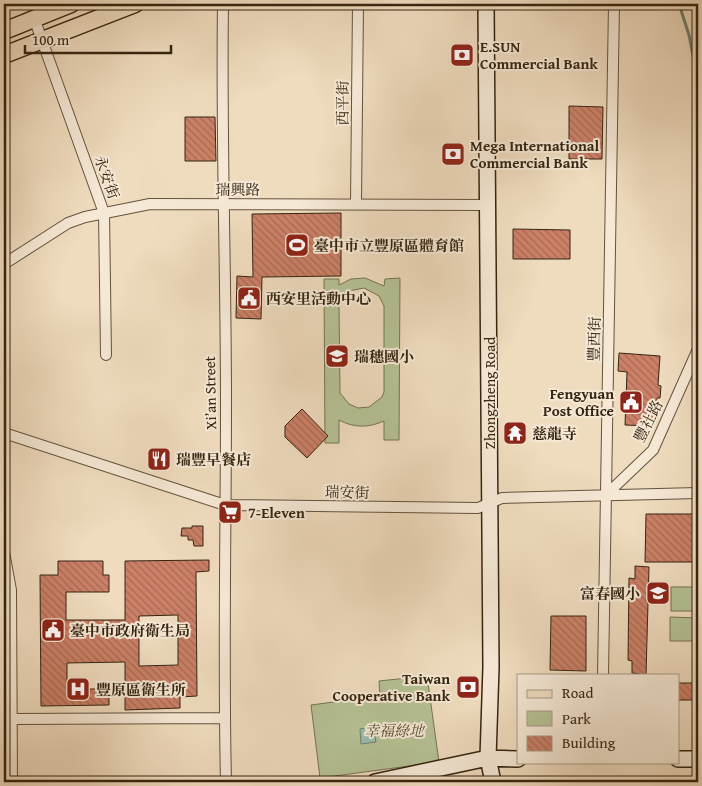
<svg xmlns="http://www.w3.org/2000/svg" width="702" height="786" viewBox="0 0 702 786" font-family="'Gentium Book Plus','Noto Serif TC',serif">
  <defs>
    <pattern id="building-back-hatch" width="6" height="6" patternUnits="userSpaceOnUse" patternTransform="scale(1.25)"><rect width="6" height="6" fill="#cb8067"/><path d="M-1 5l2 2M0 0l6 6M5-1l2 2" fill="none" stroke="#a66953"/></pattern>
  </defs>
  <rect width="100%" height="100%" fill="#efdbbe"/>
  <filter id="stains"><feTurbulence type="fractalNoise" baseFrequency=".004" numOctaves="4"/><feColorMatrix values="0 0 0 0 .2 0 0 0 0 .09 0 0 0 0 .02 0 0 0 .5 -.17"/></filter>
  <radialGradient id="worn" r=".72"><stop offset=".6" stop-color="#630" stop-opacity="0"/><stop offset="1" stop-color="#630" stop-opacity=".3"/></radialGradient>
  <!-- park -->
  <path fill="#b5c195" stroke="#757352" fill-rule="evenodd" d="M365,278L384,286L385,279L400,278L399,440H384V421C368,428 354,428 339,420V443H325L324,279H339V285L351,279ZM364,288L379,296L384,306V392L382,397L369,407L358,408L349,404L340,393L339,304L349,291Z
    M671,587H698V611H671Z
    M670,617L698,618V641H670Z
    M427,676L439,762L320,778L311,705L380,696L379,681Z"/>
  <!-- water -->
  <path fill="#9abbb0" stroke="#727f70" d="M373,727L376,742L361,744L360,729Z"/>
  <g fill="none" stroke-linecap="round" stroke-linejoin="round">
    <!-- stream -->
    <path stroke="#727f70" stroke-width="3" d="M679,4L689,35L694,61L698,69"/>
  </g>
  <!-- building -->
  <path fill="url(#building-back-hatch)" stroke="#352510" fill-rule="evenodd" d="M569,106L603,107L602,159H569Z
    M185,117H215L216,161H185Z
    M341,213V276L262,277L261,319L236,318L237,276L253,277L252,214Z
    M513,229L570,230V259H513Z
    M619,353L660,356L658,385L661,386L660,398H657L656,421L653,426L625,425L627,372L618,371Z
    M302,409L328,436L307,458L285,437V426Z
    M646,514H698V562H645Z
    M192,526H203V546H194L193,540H188V536H181L182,528H192Z
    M209,560V571L196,572L197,696L180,697V708L125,710V662L67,663V689H109V705L41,706L40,575H58V561H103V575H109V592H66V620H125V561ZM178,615V665L139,666V616Z
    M635,566L649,567L646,675L632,673V661L628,660L629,578L635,579Z
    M551,616H586V671L550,670Z
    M678,683H698V700H678Z"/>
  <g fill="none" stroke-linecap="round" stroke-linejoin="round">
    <!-- street casing -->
    <g stroke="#64523c" stroke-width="12">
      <path id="street" d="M223,4C221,137 226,270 226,403C226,529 223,656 226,782
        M34,18L104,213L106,355
        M356,203L358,4
        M4,264L68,223L85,217L150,204L488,205
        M4,433L225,505L478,508L502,498L698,493
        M607,494L653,450L698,349
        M4,552L11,590L12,782
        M603,675L614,4
        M13,719L224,718"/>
    </g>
    <!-- secondary casing -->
    <g stroke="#352510" stroke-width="18">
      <path id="secondary" d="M486,4L491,667L488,758L493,782
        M678,759H698
        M375,782L488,758L518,759"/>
    </g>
    <!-- primary casing -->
    <g stroke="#352510" stroke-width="19">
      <path id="primary" d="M4,31L71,4
        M4,55L135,4"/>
    </g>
    <!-- street -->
    <use href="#street" stroke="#f5e8d5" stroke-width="10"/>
    <!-- secondary -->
    <use href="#secondary" stroke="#f5e8d5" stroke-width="15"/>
    <!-- primary -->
    <use href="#primary" stroke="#efdbbe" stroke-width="16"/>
  </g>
  <!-- icons -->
  <defs>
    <g id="bank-square" transform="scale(1.25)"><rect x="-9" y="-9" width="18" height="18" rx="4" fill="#8f2418" stroke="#f5e8d5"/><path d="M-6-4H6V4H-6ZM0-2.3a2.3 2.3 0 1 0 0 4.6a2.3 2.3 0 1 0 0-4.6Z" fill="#fff"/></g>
    <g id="stadium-square" transform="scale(1.25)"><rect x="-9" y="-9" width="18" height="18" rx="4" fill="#8f2418" stroke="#f5e8d5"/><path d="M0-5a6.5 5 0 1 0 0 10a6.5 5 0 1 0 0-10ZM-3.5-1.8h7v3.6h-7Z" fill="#fff"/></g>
    <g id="civic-square" transform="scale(1.25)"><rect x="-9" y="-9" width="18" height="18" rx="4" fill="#8f2418" stroke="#f5e8d5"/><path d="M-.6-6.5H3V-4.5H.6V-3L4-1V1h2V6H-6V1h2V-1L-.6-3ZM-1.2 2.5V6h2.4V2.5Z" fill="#fff"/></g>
    <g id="school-square" transform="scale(1.25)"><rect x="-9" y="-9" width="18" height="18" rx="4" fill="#8f2418" stroke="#f5e8d5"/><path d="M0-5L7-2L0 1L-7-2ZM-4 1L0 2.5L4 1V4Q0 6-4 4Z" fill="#fff"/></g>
    <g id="temple-square" transform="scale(1.25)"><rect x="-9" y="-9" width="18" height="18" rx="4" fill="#8f2418" stroke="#f5e8d5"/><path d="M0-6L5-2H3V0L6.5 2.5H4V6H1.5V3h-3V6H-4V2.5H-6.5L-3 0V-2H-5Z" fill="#fff"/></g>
    <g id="restaurant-square" transform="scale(1.25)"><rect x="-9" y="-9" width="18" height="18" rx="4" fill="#8f2418" stroke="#f5e8d5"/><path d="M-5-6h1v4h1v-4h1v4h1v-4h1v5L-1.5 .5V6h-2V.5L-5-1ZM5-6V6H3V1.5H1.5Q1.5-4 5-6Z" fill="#fff"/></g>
    <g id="supermarket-square" transform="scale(1.25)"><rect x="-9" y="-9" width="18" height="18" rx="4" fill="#8f2418" stroke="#f5e8d5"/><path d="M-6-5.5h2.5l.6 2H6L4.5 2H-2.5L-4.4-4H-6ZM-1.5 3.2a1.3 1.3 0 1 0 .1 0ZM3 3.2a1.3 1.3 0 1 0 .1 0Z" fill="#fff"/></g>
    <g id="hospital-square" transform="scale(1.25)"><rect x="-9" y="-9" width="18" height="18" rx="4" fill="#8f2418" stroke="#f5e8d5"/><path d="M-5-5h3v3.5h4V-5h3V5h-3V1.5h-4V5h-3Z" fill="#fff"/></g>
  </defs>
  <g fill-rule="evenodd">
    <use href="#bank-square" x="462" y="55"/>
    <use href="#bank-square" x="453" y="154"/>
    <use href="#stadium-square" x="297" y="245"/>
    <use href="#civic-square" x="249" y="298"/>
    <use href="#school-square" x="337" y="356"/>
    <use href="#civic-square" x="631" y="402"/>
    <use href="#temple-square" x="515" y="433"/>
    <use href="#restaurant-square" x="159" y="459"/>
    <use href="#supermarket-square" x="230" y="512"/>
    <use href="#school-square" x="658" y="593"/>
    <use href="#civic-square" x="53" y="630"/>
    <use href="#bank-square" x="468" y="687"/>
    <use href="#hospital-square" x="78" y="689"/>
  </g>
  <g text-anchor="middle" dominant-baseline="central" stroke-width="4" stroke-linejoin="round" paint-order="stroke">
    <!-- poi labels -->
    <g font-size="15" font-weight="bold" fill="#352510" stroke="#f5e8d5" text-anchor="start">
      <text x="480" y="46">E.SUN<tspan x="480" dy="17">Commercial Bank</tspan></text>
      <text x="470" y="145">Mega International<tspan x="470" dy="17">Commercial Bank</tspan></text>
      <text x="314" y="245">臺中市立豐原區體育館</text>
      <text x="266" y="298">西安里活動中心</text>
      <text x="354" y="356">瑞穗國小</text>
      <text x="614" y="393" text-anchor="end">Fengyuan<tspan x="614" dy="17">Post Office</tspan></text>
      <text x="532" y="433">慈龍寺</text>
      <text x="176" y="459">瑞豐早餐店</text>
      <text x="248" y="512">7-Eleven</text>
      <text x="640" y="593" text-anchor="end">富春國小</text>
      <text x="70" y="630">臺中市政府衛生局</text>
      <text x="450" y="678" text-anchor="end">Taiwan<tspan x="450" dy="17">Cooperative Bank</tspan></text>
      <text x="96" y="689">豐原區衛生所</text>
    </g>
    <!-- street labels -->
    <g font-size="15" fill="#352510" stroke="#f5e8d5">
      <text transform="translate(342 103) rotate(-90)">西平街</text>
      <text transform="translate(107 177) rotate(70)">永安街</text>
      <text x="238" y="189">瑞興路</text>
      <text transform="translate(594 339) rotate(-89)">豐西街</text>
      <text transform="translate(210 393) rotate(-91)">Xi’an Street</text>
      <text transform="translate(489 393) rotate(-90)">Zhongzheng Road</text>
      <text transform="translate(648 421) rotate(-63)">豐社路</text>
      <text transform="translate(347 492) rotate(1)">瑞安街</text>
    </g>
    <!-- park labels -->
    <g font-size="15" font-style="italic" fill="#554c31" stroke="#f5e8d5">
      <text x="394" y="730">幸福綠地</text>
    </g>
  </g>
  <!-- margin -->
  <rect width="702" height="786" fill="none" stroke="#efdbbe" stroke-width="20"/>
  <rect x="5" y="5" width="692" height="776" fill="none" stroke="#352510" stroke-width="2.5"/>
  <rect x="10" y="10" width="682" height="766" fill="none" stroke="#352510"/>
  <!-- legend -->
  <rect x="517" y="674" width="162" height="90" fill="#f5e8d5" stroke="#a89a86"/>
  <rect x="527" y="690" width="25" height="8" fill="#efdbbe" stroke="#a89a86"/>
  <text x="562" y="698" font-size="15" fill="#352510">Road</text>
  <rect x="527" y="711" width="25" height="15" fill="#b5c195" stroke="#a89a86"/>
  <text x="562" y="724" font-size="15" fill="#352510">Park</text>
  <rect x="527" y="736" width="25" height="15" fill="url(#building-back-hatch)" stroke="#a89a86"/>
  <text x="562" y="748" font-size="15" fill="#352510">Building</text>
  <!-- scale -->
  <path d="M25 45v8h146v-8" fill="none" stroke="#352510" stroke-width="2.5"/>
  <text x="32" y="45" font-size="15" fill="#352510" stroke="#f5e8d5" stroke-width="4" paint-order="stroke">100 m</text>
  <rect width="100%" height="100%" filter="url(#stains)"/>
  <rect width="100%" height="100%" fill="url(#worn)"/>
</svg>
